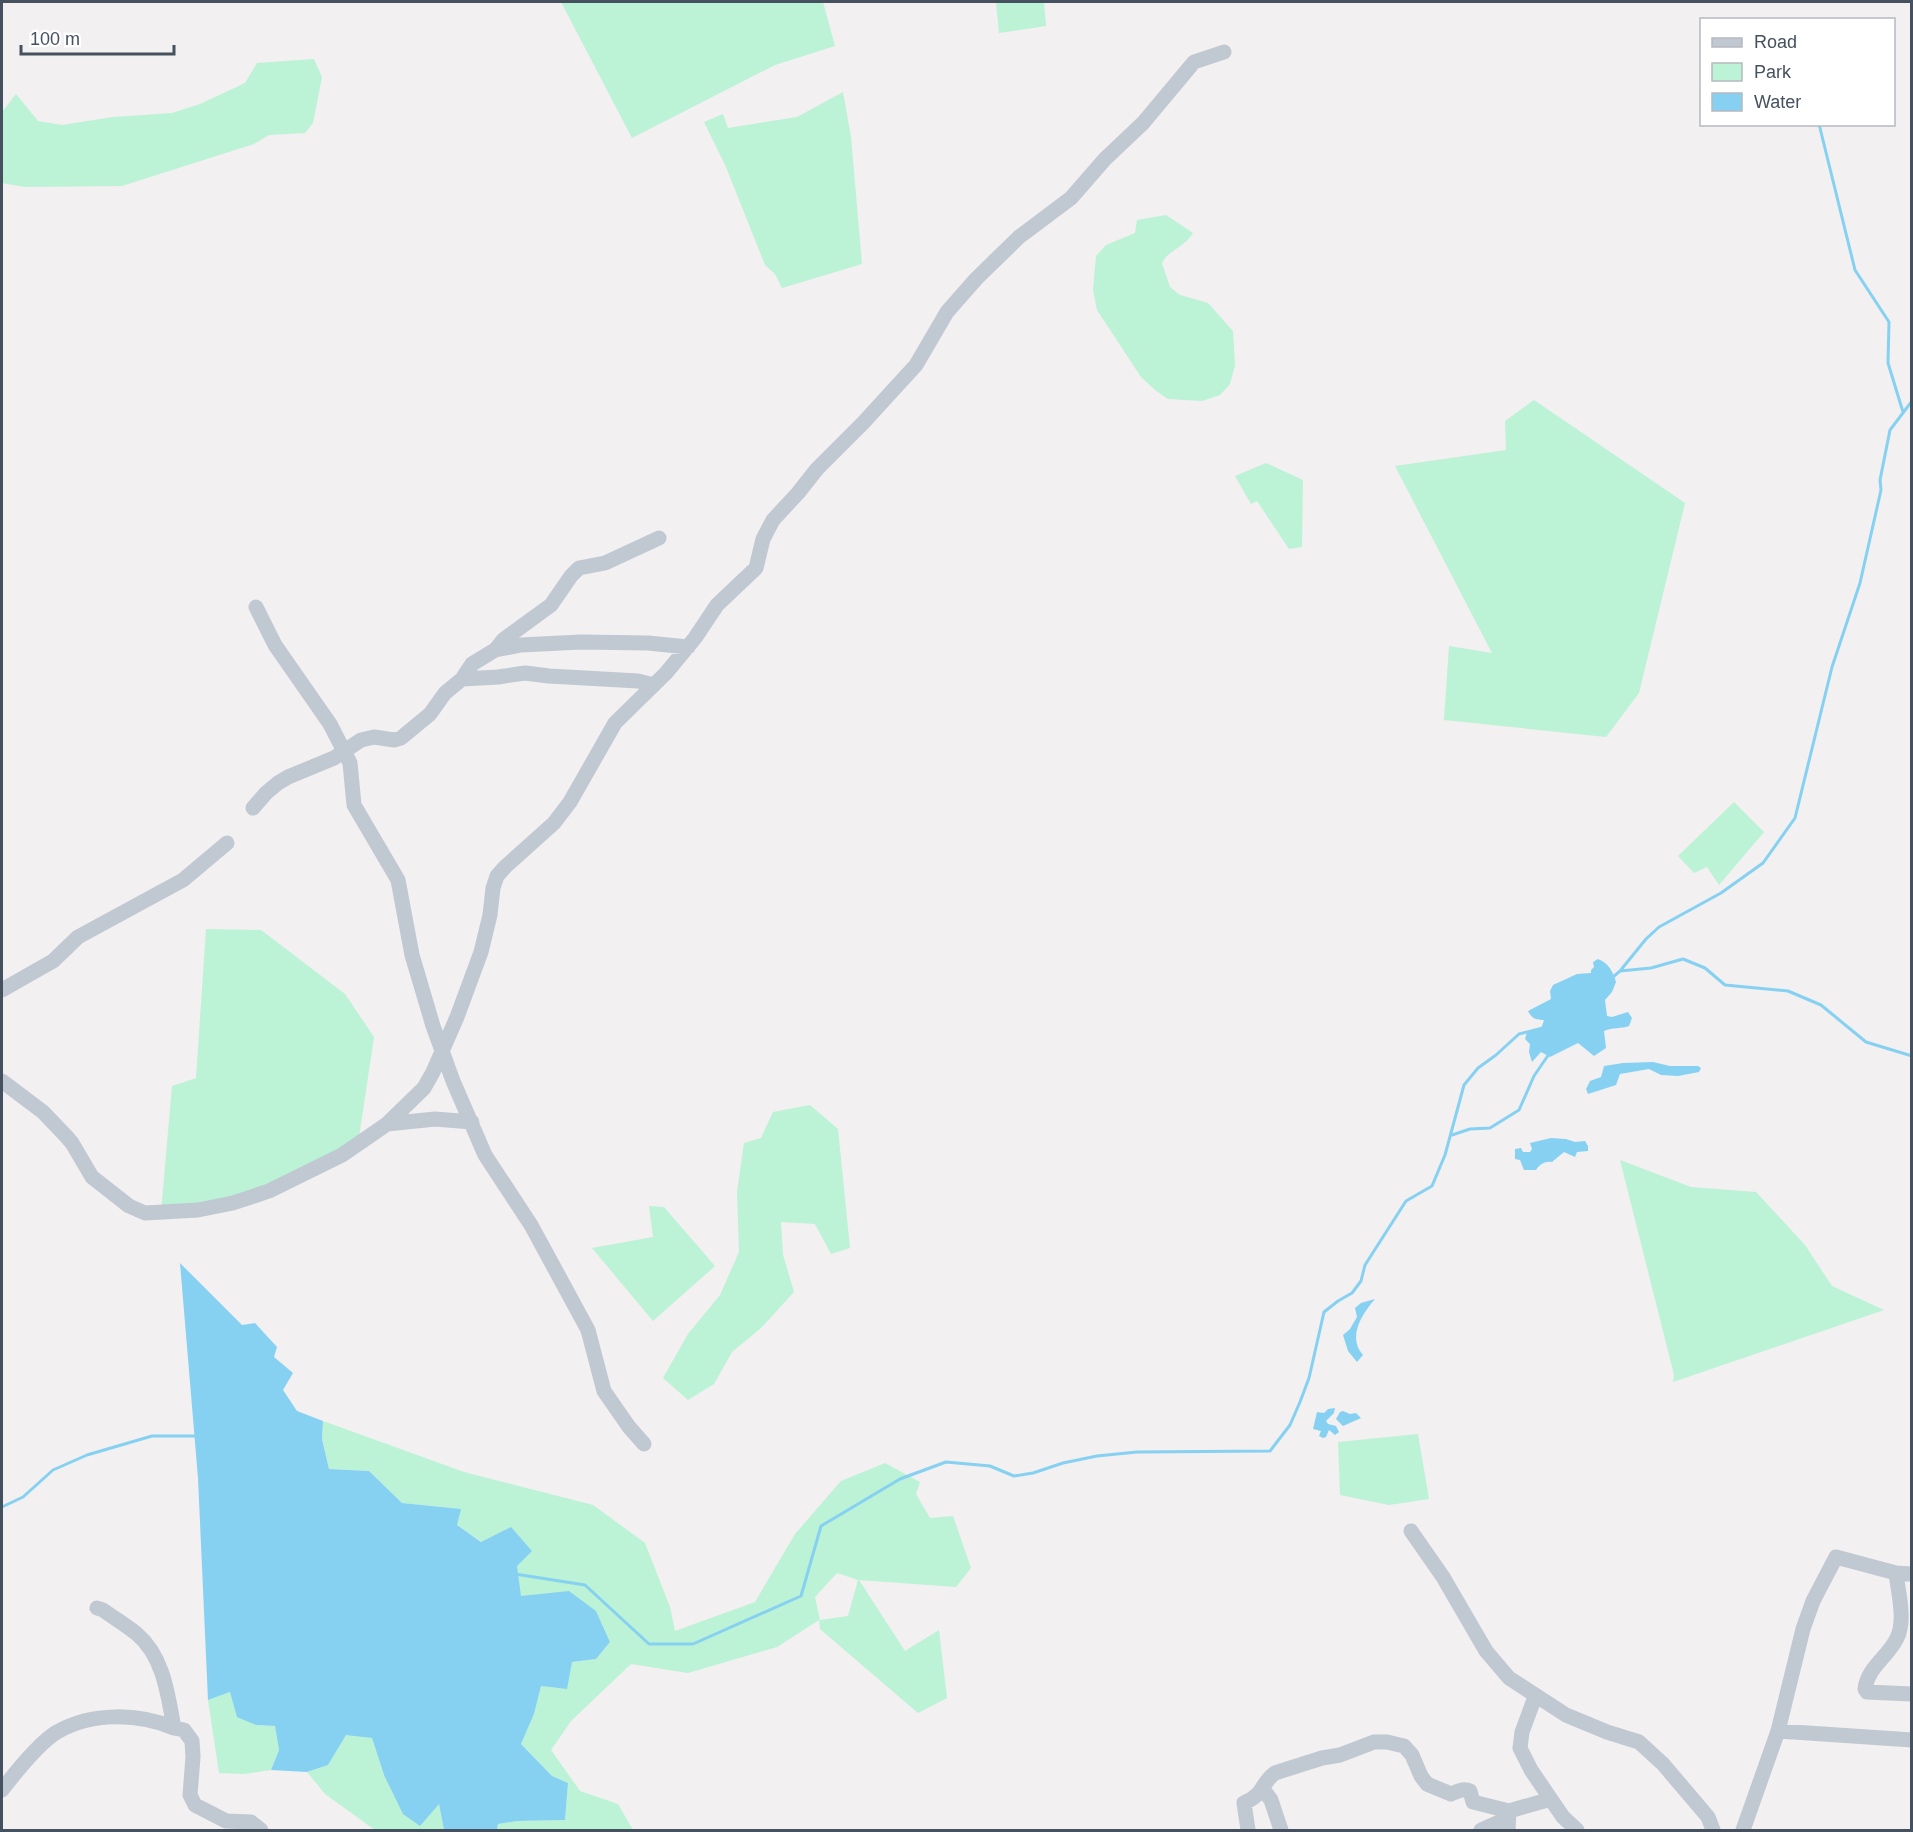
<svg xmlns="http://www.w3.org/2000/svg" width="1913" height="1832" viewBox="0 0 1913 1832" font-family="Helvetica,sans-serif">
  <rect width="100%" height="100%" fill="#f2f0f0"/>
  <!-- green -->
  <path fill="#bcf2d6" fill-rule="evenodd" d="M561,2H823L835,46L775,65L632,138Z
    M996,2H1044L1046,26L999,33Z
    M314,59L322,77L313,123L305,133L269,135L254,144L122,186L25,187L2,183V112L16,94L38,121L62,125L113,117L172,113L200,104L245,83L257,63Z
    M843,92L851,137L862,264L782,288L775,274L765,265L726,167L704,122L723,114L728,128L797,117Z
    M1166,215L1193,233C1183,249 1169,249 1162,263L1170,287L1180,295L1208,303L1233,331L1235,365L1230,384L1220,395L1202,401L1168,399L1155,390L1141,377L1097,310L1093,290L1096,256L1106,245L1135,233L1137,220Z
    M1534,400L1685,503L1639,693L1606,737L1444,720L1449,646L1492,653L1395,466L1506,450L1505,421Z
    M1266,463L1303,480L1302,547L1289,549L1257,501L1251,504L1235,476Z
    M1734,802L1764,832L1719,885L1707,867L1694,873L1678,856Z
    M206,929L261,930L345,994L374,1037L358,1144L269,1191L161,1212L172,1086L196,1078Z
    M810,1105L838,1129L850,1248L831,1254L815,1224L781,1222L783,1255L794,1292L761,1328L732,1352L714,1384L688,1400L663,1378L688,1334L720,1295L739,1252L737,1192L744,1143L761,1138L773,1112Z
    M1620,1160L1691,1187L1756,1192L1805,1245L1832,1286L1884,1310L1673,1382L1674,1375Z
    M649,1206L664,1207L715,1266L653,1321L592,1248L653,1237Z
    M323,1421L464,1472L593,1505L645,1543L670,1607L675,1631L755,1602L795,1534L841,1481L885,1463L920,1482L916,1494L930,1518L953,1516L971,1568L956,1587L859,1580L905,1651L939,1630L947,1698L918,1713L820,1629L819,1620L777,1647L688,1673L631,1664L571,1721L551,1750L580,1791L618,1804L633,1830H497L498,1824L517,1821L565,1820L568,1783L552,1776L521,1744L534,1714L541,1685L555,1688L572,1662L596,1659L610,1642L596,1611L520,1597L517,1566L457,1525L460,1509L402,1503L369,1471L329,1469L322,1439ZM837,1573L858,1580L848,1616L820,1620L815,1597Z
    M1418,1434L1429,1499L1389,1505L1340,1495L1338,1442Z
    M230,1692L256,1725L275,1726L279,1750L271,1770L244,1774L219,1773L208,1700Z
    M346,1734L372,1738L384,1775L439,1804L444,1830H375L325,1794L307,1772L328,1765Z"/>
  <!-- water -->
  <path fill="#86d1f2" d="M1598,959C1609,963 1613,972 1616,982L1612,992L1605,1000L1607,1016L1612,1017L1628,1012L1632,1018L1629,1026C1621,1029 1613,1027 1604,1031L1606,1048L1594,1056L1578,1043L1550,1057L1541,1052L1532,1062L1529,1052L1530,1044L1525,1039L1527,1032L1541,1029L1544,1020C1536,1020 1532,1019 1528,1011L1551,999L1550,991L1553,985L1577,974L1591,973V970L1594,967L1593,962Z
    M1653,1062L1670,1066H1698L1701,1068L1699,1072L1678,1076L1661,1075L1649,1069L1620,1074L1616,1085L1588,1094L1586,1089L1590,1081L1601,1077L1604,1066L1623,1063Z
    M1551,1138L1566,1139L1575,1142L1585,1141L1588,1146V1151L1577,1152L1575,1157L1564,1152L1552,1162C1545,1161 1540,1164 1536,1170H1524L1520,1160L1515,1159V1149L1521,1148L1523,1152H1530L1532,1149L1530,1143Z
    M180,1263L242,1325L255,1323L277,1347L274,1357L293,1373L283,1390L297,1411L323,1421L322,1439L329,1469L369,1471L402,1503L461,1509L457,1525L481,1542L511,1527L532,1551L517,1566L521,1596L569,1591L596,1611L610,1642L596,1659L572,1662L567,1689L541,1686L534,1714L521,1744L552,1776L568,1783L565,1820L517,1821L498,1824L497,1830H444L439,1804L420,1826L403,1814L384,1775L372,1738L346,1735L328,1765L307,1772L271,1770L279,1750L275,1726L256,1725L237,1717L230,1692L208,1700L198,1478Z
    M1375,1299C1362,1314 1347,1337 1363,1355L1357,1362L1348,1351L1343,1335L1350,1329L1357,1317L1355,1308L1361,1303Z
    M1335,1408L1334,1413L1326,1421L1328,1424L1336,1426L1339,1432L1335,1435L1329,1430L1326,1437L1323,1438L1319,1436L1321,1431L1313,1429L1317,1412L1324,1413L1328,1409Z
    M1343,1411L1350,1414L1356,1413L1361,1418L1343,1426L1336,1419L1340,1412Z"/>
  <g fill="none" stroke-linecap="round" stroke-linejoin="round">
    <!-- stream -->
    <path stroke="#86d1f2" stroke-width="3" d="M1819,124L1855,270L1889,322L1888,363L1903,412
      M1620,971L1646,939L1659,927L1721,893L1763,863L1795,818L1832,667L1860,583L1881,490L1880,480L1890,430L1912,401
      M1613,977L1620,971L1651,968L1683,959L1705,968L1725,985L1788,991L1821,1005L1866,1042L1912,1056
      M1452,1135L1470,1129L1490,1128L1519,1110L1534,1076L1549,1054
      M2,1507L23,1497L53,1470L87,1455L152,1436H196
      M515,1574L585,1585L649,1644H693L801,1596L821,1526L900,1479L946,1462L990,1466L1014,1476L1033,1473L1063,1463L1097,1456L1137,1452L1270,1451L1290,1425L1300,1402L1309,1378L1324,1312L1338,1301L1352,1293L1361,1281L1365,1265L1406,1201L1432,1186L1445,1155L1464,1085L1478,1068L1496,1055L1519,1034L1543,1028"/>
    <!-- minor -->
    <path stroke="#c0c8d2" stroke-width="15" d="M256,607L275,645L330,724L350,763L354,805L398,880L412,955L433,1026L453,1081L485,1155L531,1225L588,1330L604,1391L629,1427L644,1444
      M496,649L503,640L551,605L571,576L579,568L605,563L659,538
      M462,679L498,677L525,673L549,676L638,681L654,685
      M253,808L266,793L278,783L288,777L334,758L361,740L374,737L394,740L401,738L430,714L445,693L462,679L472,664L495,650L521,645L581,642L648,643L688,647
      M2,990L53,961L78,937L183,880L227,843
      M2,1081L43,1112L66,1136L72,1143L92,1177L129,1206L145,1213L198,1210L233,1203L269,1191L342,1155L387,1124L435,1119L472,1122
      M387,1124L424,1088L433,1072L457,1017L481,952L490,915L493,888L497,876L505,867L554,823L570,802L615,723L666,673L695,638L717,605L756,568L763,539L773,520L798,493L817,469L863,423L916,365L947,312L976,279L1019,237L1071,198L1105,159L1143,123L1194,62L1224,52
      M1411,1531L1443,1577L1486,1651L1509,1678L1566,1715L1607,1732L1639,1742L1663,1764L1708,1817L1713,1830
      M1896,1573C1898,1592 1906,1620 1897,1638C1888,1657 1867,1668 1865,1689L1867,1692L1912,1694
      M97,1608L103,1610C114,1618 126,1625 137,1634C164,1657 168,1696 174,1728L184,1730L192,1741L193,1757L190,1795L195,1805L226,1821L251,1822L261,1830
      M1535,1697L1522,1732L1520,1748L1531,1770L1563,1817L1577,1830
      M1778,1731L1912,1740
      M1263,1789L1271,1800L1281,1830
      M2,1790C15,1773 39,1743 57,1732C92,1712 138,1713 174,1728
      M1248,1830L1244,1803C1265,1794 1260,1784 1275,1773L1322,1758L1340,1755L1374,1742H1387L1404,1746L1412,1755L1421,1776L1427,1784L1451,1794C1458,1791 1463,1788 1470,1791L1473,1802L1509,1811
      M1481,1830L1508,1818
      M1508,1830L1509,1811L1551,1799
      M1743,1830L1778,1731L1803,1629L1813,1601L1836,1557L1896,1573L1912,1574"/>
  </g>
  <!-- border -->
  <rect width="1913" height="1832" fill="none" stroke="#46515f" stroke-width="6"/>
  <!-- legend -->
  <rect x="1700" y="18" width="195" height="108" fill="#ffffff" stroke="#b5b9bf" stroke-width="1.5"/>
  <rect x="1712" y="38" width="30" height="9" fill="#c0c8d2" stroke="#b5b9bf" stroke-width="1.5"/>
  <text x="1754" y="48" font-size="18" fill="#46515f">Road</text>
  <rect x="1712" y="63" width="30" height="18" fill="#bcf2d6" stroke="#b5b9bf" stroke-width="1.5"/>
  <text x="1754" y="78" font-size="18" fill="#46515f">Park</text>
  <rect x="1712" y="93" width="30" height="18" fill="#86d1f2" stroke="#b5b9bf" stroke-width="1.5"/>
  <text x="1754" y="108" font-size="18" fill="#46515f">Water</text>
  <!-- scale -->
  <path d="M21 45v9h153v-9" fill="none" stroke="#46515f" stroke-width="3"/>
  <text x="30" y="45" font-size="18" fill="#46515f" stroke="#ffffff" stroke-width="4.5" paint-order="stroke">100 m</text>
</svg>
